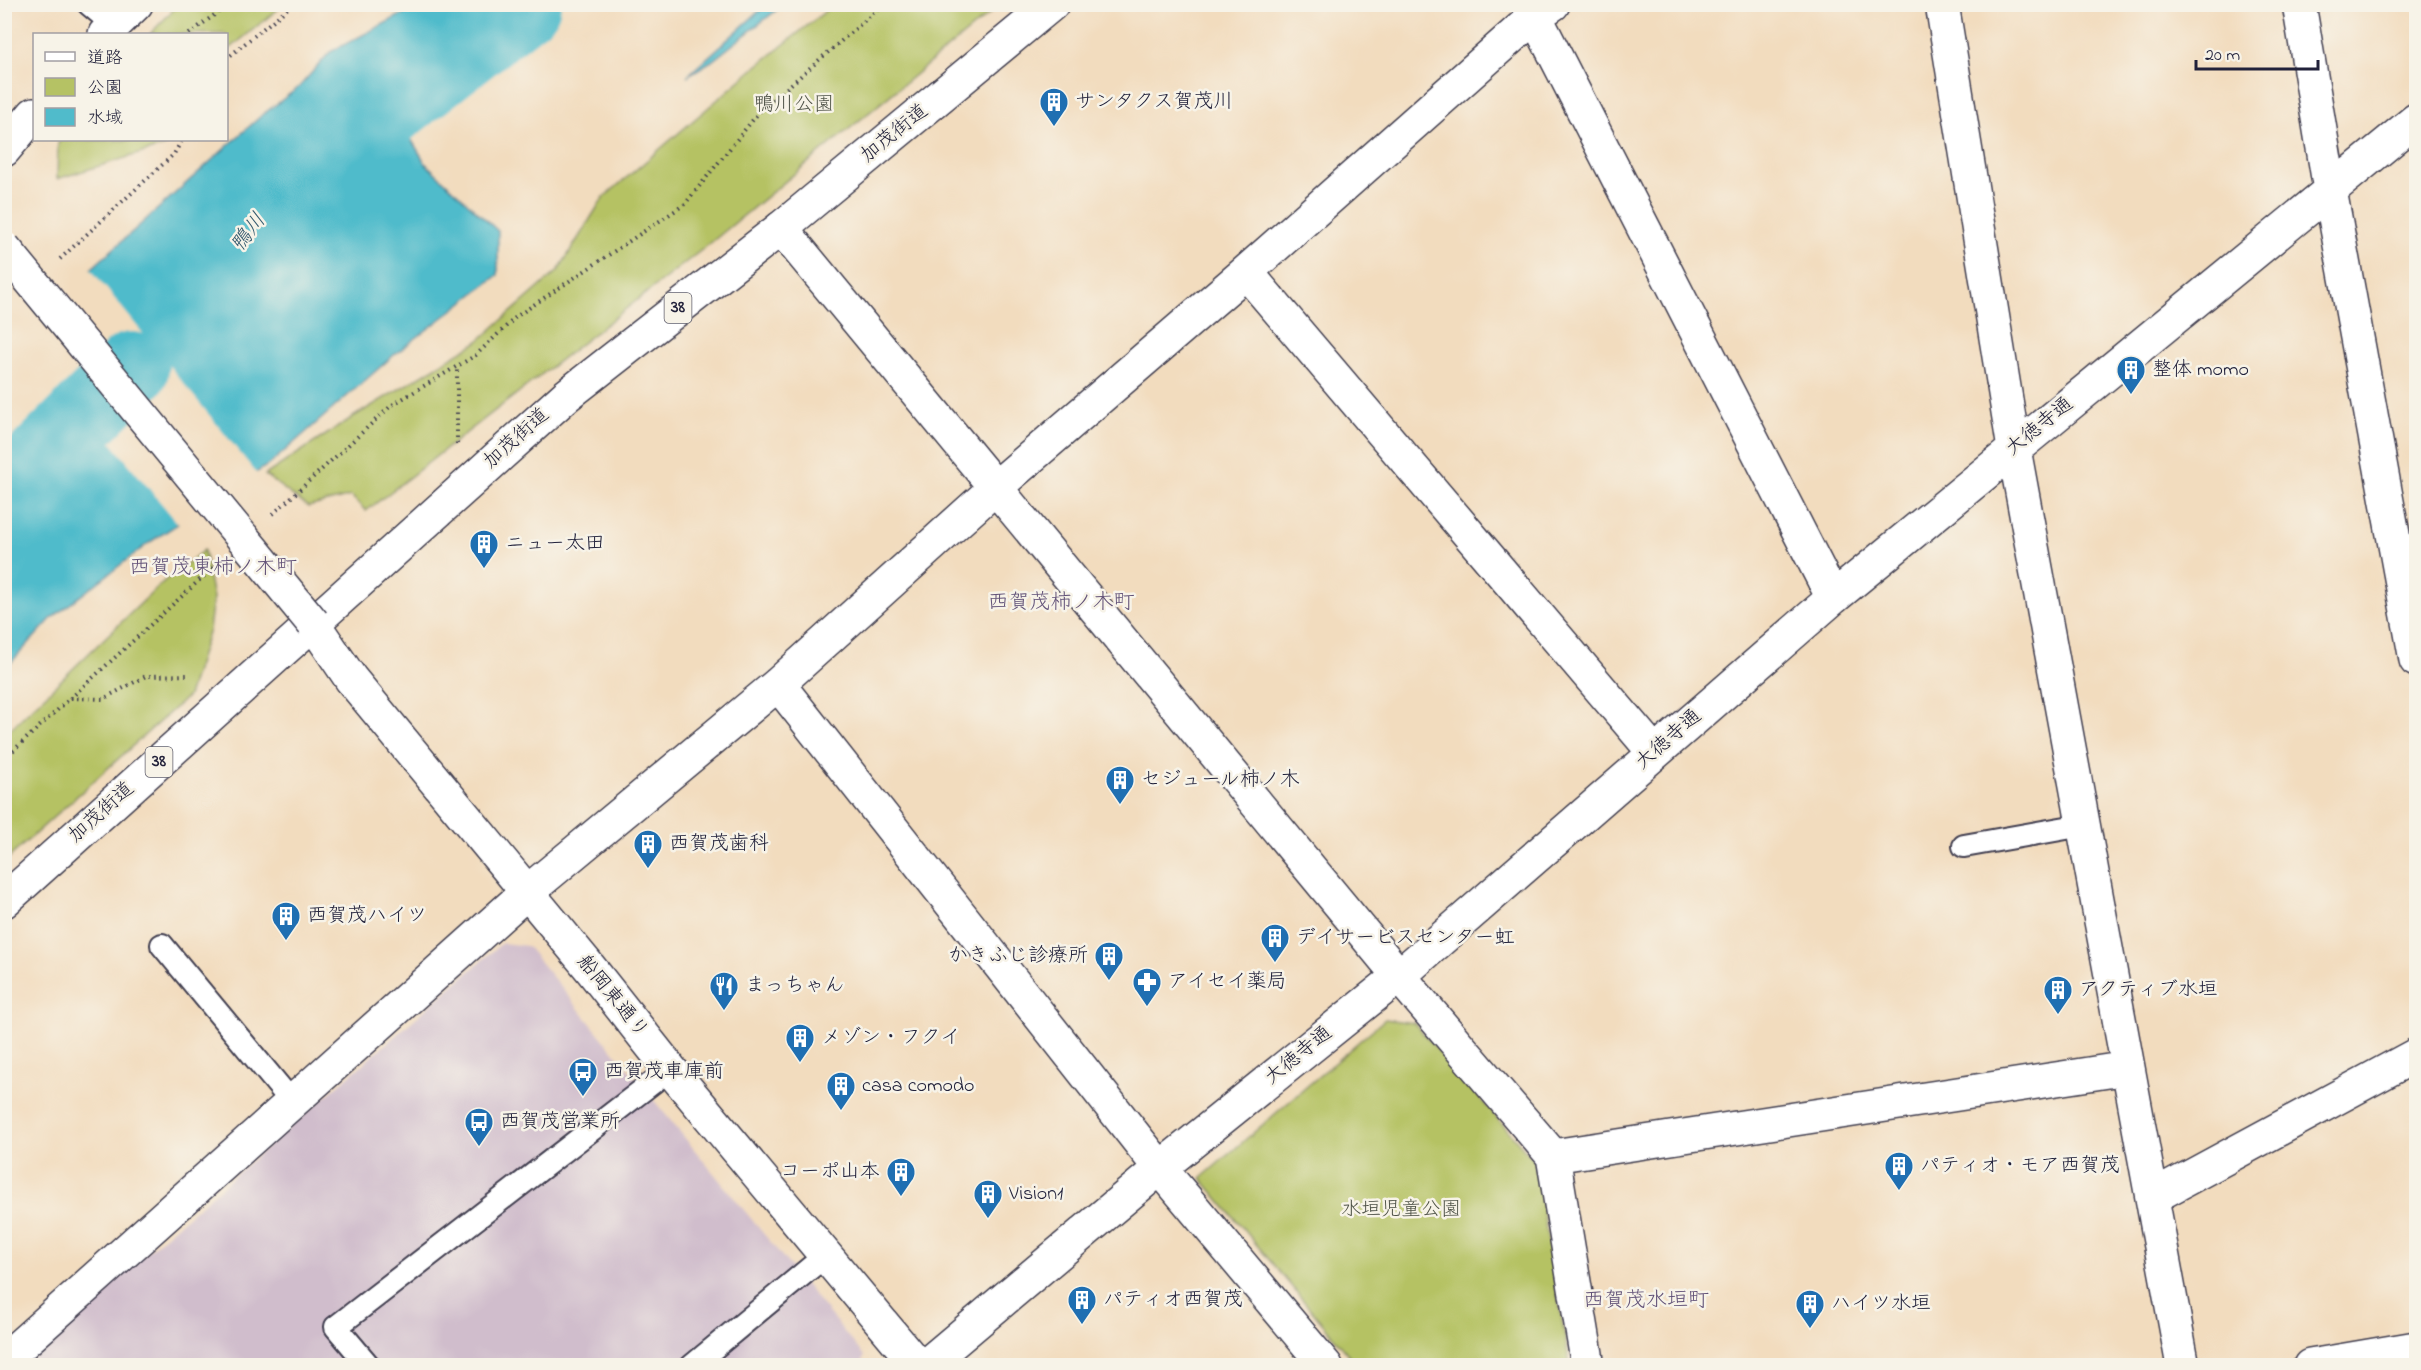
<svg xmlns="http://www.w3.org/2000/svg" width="2421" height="1370" viewBox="0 0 2421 1370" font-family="'Indie Flower','Klee One',sans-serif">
  <rect width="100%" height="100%" fill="#f7f3e8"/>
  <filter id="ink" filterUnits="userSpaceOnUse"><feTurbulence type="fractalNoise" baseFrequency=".0167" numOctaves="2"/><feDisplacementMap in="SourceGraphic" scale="12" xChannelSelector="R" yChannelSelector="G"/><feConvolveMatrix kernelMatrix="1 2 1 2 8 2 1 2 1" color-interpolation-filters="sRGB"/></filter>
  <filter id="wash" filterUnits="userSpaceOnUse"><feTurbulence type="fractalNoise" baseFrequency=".008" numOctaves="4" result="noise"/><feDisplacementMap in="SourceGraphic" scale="24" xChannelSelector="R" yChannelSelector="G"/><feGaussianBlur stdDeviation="1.35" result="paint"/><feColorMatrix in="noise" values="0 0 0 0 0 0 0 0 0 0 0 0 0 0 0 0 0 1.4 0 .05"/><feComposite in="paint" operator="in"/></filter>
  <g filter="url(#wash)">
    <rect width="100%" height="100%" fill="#f2dcbe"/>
    <!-- industrial -->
    <path fill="#d0bdcc" d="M502,943L527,946L864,1356L862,1366H33L34,1350Z"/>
    <!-- green -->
    <path fill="#b5c264" stroke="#6c7250" stroke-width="1.5" d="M178,5V4L283,5L227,51L226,34H150Z
      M833,5H1000L708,245L366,511L351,496L308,507L265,475L353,417L477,342L558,271L603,198L752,70Z
      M61,140H168L165,146L57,179L58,143Z
      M204,550L213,598L209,630L188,696L5,861V734L163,582Z
      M1385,1019L1414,1023L1534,1160L1570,1365H1357L1201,1178Z"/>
    <!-- water -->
    <path fill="#50bbcb" stroke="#396e83" stroke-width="1.5" d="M420,5H482L409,84L408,134L426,164L498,231V275L394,355L271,463L150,542L52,618L5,669V514L28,490L89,398L81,278L262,115L299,87L330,52Z
      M766,5H783L712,61L687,76Z"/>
    <!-- pier -->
    <path fill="#f2dcbe" d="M89,267L258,475L180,526L80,405L86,397L78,277Z"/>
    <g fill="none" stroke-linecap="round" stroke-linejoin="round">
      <!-- river -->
      <path stroke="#50bbcb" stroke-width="74" d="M328,158L524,4
        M4,497L132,369"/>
    </g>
  </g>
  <g filter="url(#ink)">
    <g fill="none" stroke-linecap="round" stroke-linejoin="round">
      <!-- lane casing -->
      <g stroke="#413e4f" stroke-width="26">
        <path id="lane" d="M89,4L114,25
          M1964,846L2083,825
          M162,945L292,1102
          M369,1366L336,1327L670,1069
          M692,1366L826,1255"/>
      </g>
      <!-- street casing -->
      <g stroke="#413e4f" stroke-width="36">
        <path id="street" d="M1528,4L1535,16L1833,598
          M1942,4L2014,449L2183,1366
          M2299,4L2330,190L2416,660
          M781,228L1399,976L1553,1156L1588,1366
          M1246,272L1654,752
          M778,684L1160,1168L1326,1366
          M1553,1156L2128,1068
          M2153,1197L2416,1055
          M4,1360L526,893L778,684L994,489L1246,272L1535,16L1553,4
          M925,1366L1160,1168L1399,976L1833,598L2416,120
          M2310,1366L2416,1348"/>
      </g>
      <!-- secondary casing -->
      <g stroke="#413e4f" stroke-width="36">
        <path id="secondary" d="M105,34L136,4
          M4,150L34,114
          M313,623L351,679L590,968L670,1069L918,1366"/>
      </g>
      <!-- primary casing -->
      <g stroke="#413e4f" stroke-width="36">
        <path id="primary" d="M4,901L566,396L781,228L1052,4"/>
      </g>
      <!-- path -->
      <path stroke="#413e4f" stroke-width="4" stroke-dasharray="1.5 4.5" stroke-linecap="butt" d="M189,34L229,4
        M226,59L293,4
        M60,259L174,154L182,140
        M457,444V367
        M273,514L392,405L476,355L517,316L685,204L760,111L884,4
        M71,698L103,699L146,676L190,675
        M4,759L216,565"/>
      <!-- lane -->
      <use href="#lane" stroke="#fff" stroke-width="22"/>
      <!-- street -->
      <use href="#street" stroke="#fff" stroke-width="33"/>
      <!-- secondary -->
      <use href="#secondary" stroke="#fff" stroke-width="33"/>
      <!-- primary -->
      <use href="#primary" stroke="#fff" stroke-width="33"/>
      <!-- secondary-bridge casing -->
      <g stroke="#413e4f" stroke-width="36" stroke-linecap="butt">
        <path id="secondary-bridge" d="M4,248L313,623"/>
      </g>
      <!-- secondary-bridge -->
      <use href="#secondary-bridge" stroke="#fff" stroke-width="33"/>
    </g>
  </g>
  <!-- icons -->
  <defs>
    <g id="building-pin" transform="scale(1.5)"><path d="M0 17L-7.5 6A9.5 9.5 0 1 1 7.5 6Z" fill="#1f6fb2" stroke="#f7f3e8"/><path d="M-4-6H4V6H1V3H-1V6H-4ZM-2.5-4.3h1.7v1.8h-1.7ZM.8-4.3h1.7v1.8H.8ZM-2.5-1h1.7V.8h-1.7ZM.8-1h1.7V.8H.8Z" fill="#fff"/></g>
    <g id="pharmacy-pin" transform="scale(1.5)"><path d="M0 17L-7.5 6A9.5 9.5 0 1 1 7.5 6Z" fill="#1f6fb2" stroke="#f7f3e8"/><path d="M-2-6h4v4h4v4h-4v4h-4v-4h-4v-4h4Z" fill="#fff"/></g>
    <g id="restaurant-pin" transform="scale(1.5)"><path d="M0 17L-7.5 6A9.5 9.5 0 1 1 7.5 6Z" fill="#1f6fb2" stroke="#f7f3e8"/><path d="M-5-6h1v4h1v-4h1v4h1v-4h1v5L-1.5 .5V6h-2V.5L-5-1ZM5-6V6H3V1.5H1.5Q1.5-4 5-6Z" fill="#fff"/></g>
    <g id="bus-pin" transform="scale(1.5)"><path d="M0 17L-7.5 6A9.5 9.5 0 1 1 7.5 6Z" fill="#1f6fb2" stroke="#f7f3e8"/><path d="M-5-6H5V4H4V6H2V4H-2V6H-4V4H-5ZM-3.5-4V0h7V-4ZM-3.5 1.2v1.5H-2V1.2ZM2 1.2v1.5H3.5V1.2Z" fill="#fff"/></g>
  </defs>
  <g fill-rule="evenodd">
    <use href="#building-pin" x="1054" y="102"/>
    <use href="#building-pin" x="2131" y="370"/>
    <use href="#building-pin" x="484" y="544"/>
    <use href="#building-pin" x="1120" y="780"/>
    <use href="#building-pin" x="648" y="844"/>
    <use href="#building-pin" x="286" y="916"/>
    <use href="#building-pin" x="1275" y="938"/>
    <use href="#building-pin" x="1109" y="956"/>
    <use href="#pharmacy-pin" x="1147" y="982"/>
    <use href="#restaurant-pin" x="724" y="986"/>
    <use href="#building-pin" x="2058" y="990"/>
    <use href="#building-pin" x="800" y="1038"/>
    <use href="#bus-pin" x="583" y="1072"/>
    <use href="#building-pin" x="841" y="1086"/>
    <use href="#bus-pin" x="479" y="1122"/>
    <use href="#building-pin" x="1899" y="1166"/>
    <use href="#building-pin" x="901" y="1172"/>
    <use href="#building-pin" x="988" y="1194"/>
    <use href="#building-pin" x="1082" y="1300"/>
    <use href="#building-pin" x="1810" y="1304"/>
  </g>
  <g text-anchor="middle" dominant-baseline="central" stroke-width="5" stroke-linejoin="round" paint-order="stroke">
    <!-- shield labels -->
    <g fill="#f7f3e8" stroke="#62616f" stroke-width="1.5">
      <rect x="664.5" y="293" width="27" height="30" rx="4.5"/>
      <rect x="145.5" y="747" width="27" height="30" rx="4.5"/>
    </g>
    <g font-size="18" font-weight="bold" fill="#22223b">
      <text x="678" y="308">38</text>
      <text x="159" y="762">38</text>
    </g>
    <!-- poi labels -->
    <g font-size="20" fill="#22223b" stroke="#f7f3e8" text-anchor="start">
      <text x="1075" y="102">サンタクス賀茂川</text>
      <text x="2152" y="370">整体 momo</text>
      <text x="505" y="544">ニュー太田</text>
      <text x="1141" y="780">セジュール柿ノ木</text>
      <text x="669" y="844">西賀茂歯科</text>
      <text x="307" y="916">西賀茂ハイツ</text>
      <text x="1296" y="938">デイサービスセンター虹</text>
      <text x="1088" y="956" text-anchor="end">かきふじ診療所</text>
      <text x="1168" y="982">アイセイ薬局</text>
      <text x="745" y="986">まっちゃん</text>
      <text x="2079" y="990">アクティブ水垣</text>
      <text x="821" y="1038">メゾン・フクイ</text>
      <text x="604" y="1072">西賀茂車庫前</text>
      <text x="862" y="1086">casa comodo</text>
      <text x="500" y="1122">西賀茂営業所</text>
      <text x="1920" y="1166">パティオ・モア西賀茂</text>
      <text x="880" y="1172" text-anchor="end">コーポ山本</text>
      <text x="1009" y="1194">Vision1</text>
      <text x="1103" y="1300">パティオ西賀茂</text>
      <text x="1831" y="1304">ハイツ水垣</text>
    </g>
    <!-- park labels -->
    <g font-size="20" fill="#4e5247" stroke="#f7f3e8">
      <text x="794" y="105">鴨川公園</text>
      <text x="1401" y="1210">水垣児童公園</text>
    </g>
    <!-- street labels -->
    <g font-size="20" fill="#22223b" stroke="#f7f3e8">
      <text transform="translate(895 134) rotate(-39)">加茂街道</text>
      <text transform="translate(2040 427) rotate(-39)">大徳寺通</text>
      <text transform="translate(517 439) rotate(-42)">加茂街道</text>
      <text transform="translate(1669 740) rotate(-41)">大徳寺通</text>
      <text transform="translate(102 813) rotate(-42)">加茂街道</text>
      <text transform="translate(612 997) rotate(51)">船岡東通り</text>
      <text transform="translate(1299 1056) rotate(-39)">大徳寺通</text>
    </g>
    <!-- water labels -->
    <g font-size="21" font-style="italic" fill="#32586d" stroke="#f7f3e8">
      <text transform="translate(249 233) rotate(-52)">鴨川</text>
    </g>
    <!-- neighbourhood labels -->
    <g font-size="21" fill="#625278" stroke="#f7f3e8">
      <text x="213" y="568">西賀茂東柿ノ木町</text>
      <text x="1061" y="603">西賀茂柿ノ木町</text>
      <text x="1646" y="1301">西賀茂水垣町</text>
    </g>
  </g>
  <!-- margin -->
  <rect width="2421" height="1370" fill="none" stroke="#f7f3e8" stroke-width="24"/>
  <!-- legend -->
  <rect x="33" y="33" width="195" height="108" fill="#f7f3e8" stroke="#a29fa3" stroke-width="1.5"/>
  <rect x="45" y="52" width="30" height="9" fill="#ffffff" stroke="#a29fa3" stroke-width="1.5"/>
  <text x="87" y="63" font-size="18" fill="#22223b">道路</text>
  <rect x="45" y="78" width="30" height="18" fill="#b5c264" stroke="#a29fa3" stroke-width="1.5"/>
  <text x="87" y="93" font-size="18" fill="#22223b">公園</text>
  <rect x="45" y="108" width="30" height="18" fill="#50bbcb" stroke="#a29fa3" stroke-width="1.5"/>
  <text x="87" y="123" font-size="18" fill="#22223b">水域</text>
  <!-- scale -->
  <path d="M2196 60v9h122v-9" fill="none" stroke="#22223b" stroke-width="3"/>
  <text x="2205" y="60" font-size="18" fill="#22223b" stroke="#f7f3e8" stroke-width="4.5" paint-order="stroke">20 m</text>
</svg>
